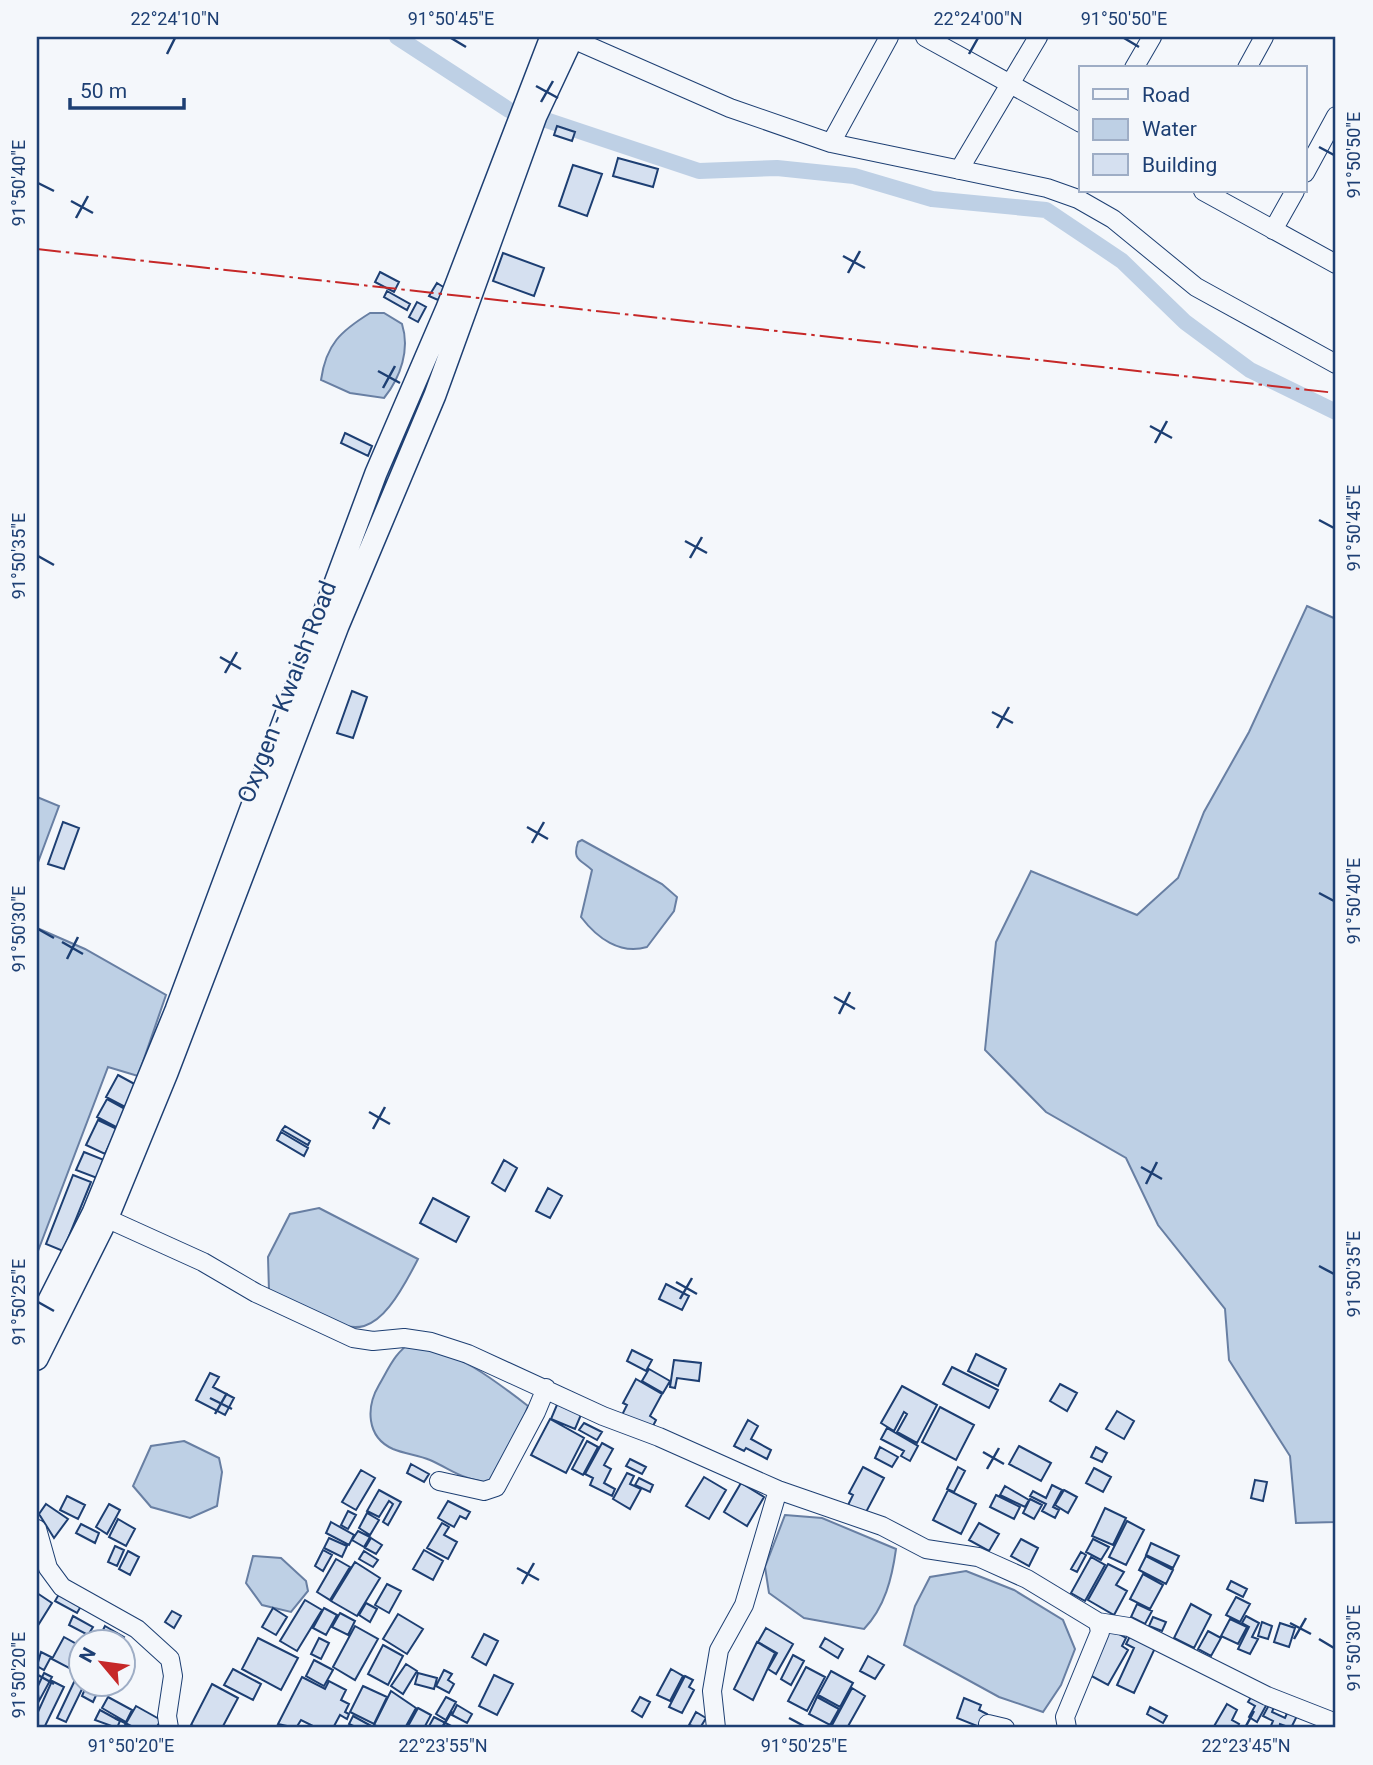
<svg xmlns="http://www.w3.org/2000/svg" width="1373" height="1765" viewBox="0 0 1373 1765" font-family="Roboto,sans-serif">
  <rect width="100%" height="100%" fill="#f4f7fb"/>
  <!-- water -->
  <path fill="#bed0e5" stroke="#687fa3" stroke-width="2" d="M370,313H384L402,324C410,349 401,377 384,398L350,393L321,380C326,344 341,331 370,313Z
    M1307,606L1336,619V1522L1296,1523L1290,1456L1229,1360L1225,1309L1158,1225L1126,1158L1046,1112L985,1050L996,942L1031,871L1137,915L1178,878L1204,812L1249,732Z
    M37,797L59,806L37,865Z
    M582,840L662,884L677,897L674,911L647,947C620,955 597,938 581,917L592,870C580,859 572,860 578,842Z
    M37,928L85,949L166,995L138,1076L108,1067L38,1251Z
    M319,1208L418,1259C368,1357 354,1332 269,1291L268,1257L290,1214Z
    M412,1342C461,1355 488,1375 528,1406L515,1442L490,1483C459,1478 456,1472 430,1460C418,1455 405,1454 393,1449C366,1437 366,1407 379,1385C389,1368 395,1352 412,1342Z
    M184,1441L219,1458L222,1472L217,1506L190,1518L151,1507L133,1486L151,1446Z
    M785,1515L822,1518L896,1549C892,1578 885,1607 864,1629L804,1618L769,1593L765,1567Z
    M253,1556L281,1558L306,1581L308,1591L291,1612L262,1605L246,1583Z
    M966,1571L1014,1590L1063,1620L1075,1649L1061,1685L1043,1712L999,1697L904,1645L915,1606L930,1577Z"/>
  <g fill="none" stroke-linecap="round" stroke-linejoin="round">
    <!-- canal -->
    <path stroke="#bed0e5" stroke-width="16" d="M397,37L509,110
      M546,120L699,171L777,168L854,176L932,199L1046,210L1122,261L1185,322L1250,370L1336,412"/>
  </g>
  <!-- building -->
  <path fill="#d5e0f0" stroke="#1d3f73" stroke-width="2" d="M557,126L575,132L572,141L554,135Z
    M618,158L658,169L653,187L613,176Z
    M573,165L602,174L587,216L559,206Z
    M503,253L544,268L534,296L493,281Z
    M380,272L399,282L394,292L375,282Z
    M437,283L445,288L438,300L429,296Z
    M387,291L410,304L407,310L384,297Z
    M417,302L426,307L418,322L409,317Z
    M345,433L372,446L368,456L341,443Z
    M352,691L367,697L353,738L337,733Z
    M63,822L79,828L64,869L48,864Z
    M118,1075L140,1087L129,1109L106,1097Z
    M107,1099L127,1110L118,1128L97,1117Z
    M98,1120L117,1129L105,1154L86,1145Z
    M285,1126L310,1141L308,1145L282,1130Z
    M281,1132L308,1148L304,1156L277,1140Z
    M84,1152L104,1160L97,1178L76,1170Z
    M504,1160L517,1168L505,1191L492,1183Z
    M73,1175L91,1182L63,1251L46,1244Z
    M548,1188L562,1196L550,1218L536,1211Z
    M433,1198L469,1217L456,1242L420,1223Z
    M666,1284L689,1296L682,1310L659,1299Z
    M632,1350L652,1360L646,1371L627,1361Z
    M976,1354L1006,1369L998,1386L968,1371Z
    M674,1360L701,1363L699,1381L677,1378L675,1388L670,1387Z
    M952,1367L998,1390L989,1408L943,1384Z
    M649,1369L670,1381L663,1393L642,1381Z
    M210,1373L219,1377L213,1387L234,1398L225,1415L196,1400Z
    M636,1379L662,1394L650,1416L656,1420L650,1432L621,1417L627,1405L623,1403Z
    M1060,1384L1077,1393L1067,1411L1050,1401Z
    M902,1386L937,1405L917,1443L897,1432L907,1414L904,1412L894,1431L881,1423Z
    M559,1400L583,1410L575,1429L551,1419Z
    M940,1407L974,1425L956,1460L922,1442Z
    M1117,1411L1134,1421L1124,1439L1106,1429Z
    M550,1419L584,1438L566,1473L531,1455Z
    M748,1420L758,1426L751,1439L771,1450L767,1459L746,1448L744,1451L734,1446Z
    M584,1423L602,1432L597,1440L579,1430Z
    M887,1428L918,1446L910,1461L901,1456L904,1451L881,1439Z
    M587,1441L598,1447L583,1475L572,1469Z
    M602,1443L613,1449L604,1465L611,1469L604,1483L615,1489L612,1496L590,1485L593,1478L585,1474Z
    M1019,1446L1051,1463L1041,1481L1009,1464Z
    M880,1447L898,1457L892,1467L875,1458Z
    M1096,1447L1107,1453L1102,1462L1091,1457Z
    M630,1459L646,1467L642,1474L626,1466Z
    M411,1464L429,1474L424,1482L407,1473Z
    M863,1467L884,1478L865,1514L848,1505L853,1495L849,1493Z
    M958,1467L965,1471L954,1492L947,1489Z
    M1094,1468L1111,1477L1103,1492L1086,1483Z
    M361,1470L375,1478L356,1510L342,1502Z
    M627,1473L634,1476L630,1484L641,1489L630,1509L613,1499Z
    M704,1477L726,1490L709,1519L686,1506Z
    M639,1478L653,1485L650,1492L635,1485Z
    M1255,1480L1267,1482L1263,1501L1251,1498Z
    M741,1483L764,1497L747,1526L724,1512Z
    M1052,1485L1062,1490L1053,1507L1059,1510L1055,1518L1042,1511L1046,1504L1030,1496L1033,1491L1046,1498Z
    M1005,1486L1029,1500L1025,1507L1000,1495Z
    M379,1490L401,1502L388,1525L383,1522L393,1504L389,1501L379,1517L367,1511Z
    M948,1490L976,1504L961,1534L933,1520Z
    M1064,1490L1077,1497L1068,1513L1055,1505Z
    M996,1495L1020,1507L1014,1519L990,1507Z
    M67,1496L85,1505L78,1519L60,1510Z
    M1030,1499L1042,1505L1034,1519L1023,1513Z
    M448,1501L470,1512L466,1519L460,1516L454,1527L438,1518Z
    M46,1504L68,1519L54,1538L39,1514Z
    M109,1504L120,1510L107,1534L96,1527Z
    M1105,1508L1126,1518L1113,1545L1092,1536Z
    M348,1511L356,1515L348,1529L341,1525Z
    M367,1513L379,1520L370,1535L359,1528Z
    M118,1519L135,1529L126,1546L109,1537Z
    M1127,1521L1144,1530L1126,1565L1109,1557Z
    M331,1522L354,1535L349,1545L326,1533Z
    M442,1523L449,1527L444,1535L457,1542L448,1559L427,1548Z
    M979,1523L999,1534L989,1551L969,1540Z
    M81,1524L99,1533L95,1543L76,1533Z
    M358,1531L370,1537L364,1547L352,1540Z
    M329,1538L347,1546L342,1557L324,1548Z
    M371,1538L382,1545L376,1554L365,1548Z
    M1021,1539L1038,1548L1029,1566L1011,1556Z
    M1093,1539L1109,1547L1101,1560L1086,1552Z
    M1151,1543L1179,1556L1173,1568L1146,1555Z
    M115,1546L124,1550L117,1566L108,1562Z
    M323,1550L332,1555L323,1571L315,1566Z
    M424,1550L443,1561L433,1580L413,1569Z
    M128,1551L139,1557L130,1575L119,1569Z
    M364,1551L378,1560L373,1567L359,1559Z
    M1081,1552L1086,1555L1077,1572L1071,1569Z
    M1146,1556L1173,1570L1166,1584L1139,1570Z
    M1091,1557L1105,1565L1085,1601L1071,1593Z
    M336,1559L350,1567L330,1600L317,1592Z
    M355,1562L380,1578L357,1616L331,1601Z
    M1108,1564L1124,1572L1116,1585L1127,1591L1114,1615L1088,1600Z
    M1143,1574L1163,1585L1150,1609L1130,1599Z
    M1231,1581L1247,1589L1243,1597L1227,1589Z
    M387,1584L401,1591L389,1613L375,1605Z
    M62,1589L84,1601L77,1613L55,1601Z
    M37,1593L52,1603L37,1627Z
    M1236,1597L1250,1604L1240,1622L1226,1615Z
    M305,1600L322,1610L297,1651L280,1641Z
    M366,1603L377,1609L370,1622L359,1615Z
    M1137,1604L1152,1611L1145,1624L1131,1617Z
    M1191,1604L1211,1615L1194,1648L1174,1638Z
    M273,1608L287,1617L276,1635L262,1627Z
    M324,1608L337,1615L326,1635L313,1628Z
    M172,1611L181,1616L174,1628L165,1622Z
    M340,1613L355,1621L348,1635L332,1627Z
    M398,1614L423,1629L407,1654L383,1639Z
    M73,1616L93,1627L88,1635L69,1625Z
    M1246,1616L1259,1623L1252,1637L1258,1639L1250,1654L1238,1649L1249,1627L1242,1623Z
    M1153,1617L1166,1622L1162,1631L1149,1626Z
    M1230,1619L1247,1627L1238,1644L1221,1636Z
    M1262,1622L1272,1626L1268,1639L1258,1636Z
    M1280,1623L1295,1628L1289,1647L1274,1642Z
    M105,1626L124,1637L121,1642H97Z
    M355,1626L378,1639L355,1680L333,1667Z
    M766,1628L793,1644L776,1674L768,1669L777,1653L758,1642Z
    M1110,1629L1126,1638L1122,1646L1128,1650L1108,1685L1086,1673Z
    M1208,1631L1221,1638L1211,1656L1198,1649Z
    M484,1634L498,1641L486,1665L472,1657Z
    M1131,1634L1156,1646L1134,1693L1117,1685L1134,1648L1126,1644Z
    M64,1637L80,1646L69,1668L52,1659Z
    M258,1638L298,1658L281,1690L242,1669Z
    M319,1638L329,1643L321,1659L311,1654Z
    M825,1638L843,1649L838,1658L820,1647Z
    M757,1642L775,1653L753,1700L734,1689Z
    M383,1645L403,1656L388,1685L368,1674Z
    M41,1652L51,1657L44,1670L37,1666Z
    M793,1655L804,1661L791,1685L781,1679Z
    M868,1656L884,1665L875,1679L860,1671Z
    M314,1660L333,1670L324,1686L306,1676Z
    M406,1664L417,1671L403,1694L391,1686Z
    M806,1667L825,1677L807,1711L788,1701Z
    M233,1669L261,1684L253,1700L224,1685Z
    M671,1669L683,1676L670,1701L657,1695Z
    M444,1670L452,1674L448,1680L454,1684L449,1693L436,1686Z
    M831,1671L853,1683L840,1707L818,1695Z
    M44,1673L52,1677L39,1701L37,1688Z
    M418,1673L437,1678L434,1689L415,1684Z
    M494,1675L513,1684L497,1715L479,1706Z
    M685,1676L693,1680L689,1687L694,1690L682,1713L669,1707Z
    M302,1677L325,1689L329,1681L346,1690L341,1700L349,1704L345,1712L349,1714L347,1719L340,1715L333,1728H317L301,1720L296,1728L278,1724Z
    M75,1680L84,1685L66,1722L57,1718Z
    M52,1681L64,1687L44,1728H37V1714Z
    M87,1684L99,1689L93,1702L82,1696Z
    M212,1684L238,1698L222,1728H198L191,1725Z
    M363,1686L387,1697L374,1724L350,1712Z
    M852,1688L865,1696L847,1728H833L831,1727Z
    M391,1691L416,1708L405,1728H381L374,1725Z
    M1253,1694L1268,1702L1257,1722L1249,1717L1255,1706L1248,1702Z
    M108,1697L132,1710L126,1722L102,1708Z
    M446,1697L456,1702L446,1720L436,1714Z
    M640,1697L650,1702L642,1717L632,1711Z
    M817,1697L839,1709L830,1725L809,1714Z
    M964,1698L981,1705L979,1710L987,1714L982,1728L957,1718Z
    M1227,1704L1237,1710L1232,1720L1239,1724L1237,1728H1213Z
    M457,1705L472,1714L467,1723L452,1715Z
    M1269,1705L1274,1707L1272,1712L1285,1718L1288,1711L1297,1716L1291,1728L1280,1724L1279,1728H1270L1273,1721L1263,1716Z
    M136,1706L161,1720L156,1728H131L125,1725Z
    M1150,1707L1167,1716L1163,1723L1147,1714Z
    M418,1708L431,1715L424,1728H407Z
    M100,1710L120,1721L117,1728L95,1720Z
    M696,1712L706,1718L700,1728L689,1725Z
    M353,1716L375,1728H358L349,1724Z
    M434,1717L455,1728H428Z"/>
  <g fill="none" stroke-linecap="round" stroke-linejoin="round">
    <!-- minor casing -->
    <g stroke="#1d3f73" stroke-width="20">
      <path id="minor" d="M568,37L730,108L831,143L1047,188L1078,199L1113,219L1196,287L1336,364
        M925,37L1081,123
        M1134,68L1152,37
        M1247,68L1264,37
        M831,143L889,37
        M959,170L1038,37
        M1305,173L1336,116
        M1203,191L1336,264
        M1273,230L1295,191
        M97,1214L203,1262L256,1293L353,1338L373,1341L404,1338L431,1342L468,1354L603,1416L659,1437L778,1490L882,1526L926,1549L978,1557L1027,1579L1098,1622L1129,1627L1267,1696L1336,1723
        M439,1481L484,1491L496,1487L536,1412L546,1388
        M37,1529L48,1568L62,1587L137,1629L170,1659L173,1676L167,1716L169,1728
        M988,1724L1005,1728
        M716,1728L712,1691L719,1650L744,1605L778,1490
        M1067,1728L1065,1717L1100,1632L1098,1622"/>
    </g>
    <!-- major casing -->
    <g stroke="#1d3f73" stroke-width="24">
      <path id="major" d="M37,1324L93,1213L176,1010L376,473L447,308L551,37
        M37,1359L107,1219L167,1073L338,626L435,395L536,116L573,37"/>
    </g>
    <!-- minor -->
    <use href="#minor" stroke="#f4f7fb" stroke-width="18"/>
    <!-- major -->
    <use href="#major" stroke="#f4f7fb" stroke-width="21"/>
    <!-- power -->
    <path stroke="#c62828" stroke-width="2" stroke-dasharray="24 5 3.5 5" stroke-linecap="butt" d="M37,249L1336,393"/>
  </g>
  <!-- ticks -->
  <path fill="none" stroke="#1d3f73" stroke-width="2.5" d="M451,38L466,47M1124,38L1139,47M167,54L175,38M969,54L978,38M536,86L558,98M541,102L553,81M1319,147L1334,155M38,183L54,191M71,201L93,213M76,218L88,196M843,256L865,268M848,273L860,251M378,371L400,383M383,388L395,366M1150,426L1172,438M1155,443L1167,421M1319,520L1334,528M685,541L707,553M38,556L54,565M690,558L702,537M220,657L241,669M225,673L237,652M992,712L1013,723M997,728L1009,707M527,827L548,839M532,843L544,822M1319,893L1334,901M38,929L54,938M62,942L83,954M67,959L78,937M834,997L855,1009M839,1014L850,992M369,1112L390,1124M373,1129L385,1107M1141,1167L1162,1179M1146,1184L1157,1162M1319,1266L1334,1274M676,1282L697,1294M680,1299L692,1278M38,1302L54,1311M210,1398L232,1409M215,1414L227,1393M983,1452L1004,1464M987,1469L999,1448M517,1568L539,1580M522,1584L534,1563M1290,1623L1311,1634M1294,1639L1306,1618M1319,1639L1334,1648M38,1675L54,1684M115,1718L131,1726M789,1718L804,1726M443,1726L452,1711M1246,1726L1254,1711"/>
  <g text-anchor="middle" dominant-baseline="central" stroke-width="5" stroke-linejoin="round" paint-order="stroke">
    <!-- street labels -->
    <g font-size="24" fill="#1d3f73" stroke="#f4f7fb">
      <text transform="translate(287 692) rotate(-69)">Oxygen - Kwaish Road</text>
    </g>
  </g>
  <!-- border -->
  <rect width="1373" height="1765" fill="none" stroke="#f4f7fb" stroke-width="77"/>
  <!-- legend -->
  <rect x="1079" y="66" width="228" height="126" fill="#f4f7fb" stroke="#9eadc5" stroke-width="2"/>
  <rect x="1093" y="89" width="35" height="10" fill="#f4f7fb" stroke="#9eadc5" stroke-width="2"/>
  <text x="1142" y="102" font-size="21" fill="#1d3f73">Road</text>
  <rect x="1093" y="119" width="35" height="21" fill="#bed0e5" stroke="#9eadc5" stroke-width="2"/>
  <text x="1142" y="136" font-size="21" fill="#1d3f73">Water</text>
  <rect x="1093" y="154" width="35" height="21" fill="#d5e0f0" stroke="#9eadc5" stroke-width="2"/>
  <text x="1142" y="172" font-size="21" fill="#1d3f73">Building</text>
  <!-- north arrow -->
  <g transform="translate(102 1663) rotate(299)"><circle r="33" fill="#f4f7fb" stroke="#9eadc5" stroke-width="2"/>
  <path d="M0-5L12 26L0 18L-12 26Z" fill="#c62828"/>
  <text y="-10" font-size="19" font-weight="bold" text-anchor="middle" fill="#1d3f73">N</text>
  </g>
  <!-- scale -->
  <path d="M70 98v10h114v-10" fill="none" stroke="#1d3f73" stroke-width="3.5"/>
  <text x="80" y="98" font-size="21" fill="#1d3f73" stroke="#f4f7fb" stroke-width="5" paint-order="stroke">50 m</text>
  <rect x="38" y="38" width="1296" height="1688" fill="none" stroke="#1d3f73" stroke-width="2.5"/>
  <g font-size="18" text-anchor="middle" fill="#1d3f73">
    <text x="175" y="25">22°24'10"N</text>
    <text x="451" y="25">91°50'45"E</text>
    <text x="978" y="25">22°24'00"N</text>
    <text x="1124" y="25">91°50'50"E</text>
    <text transform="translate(1354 155) rotate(-90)" y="6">91°50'50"E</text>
    <text transform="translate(19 183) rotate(-90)" y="6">91°50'40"E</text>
    <text transform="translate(1354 528) rotate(-90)" y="6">91°50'45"E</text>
    <text transform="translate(19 556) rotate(-90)" y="6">91°50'35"E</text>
    <text transform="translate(1354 901) rotate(-90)" y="6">91°50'40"E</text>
    <text transform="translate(19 929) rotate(-90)" y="6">91°50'30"E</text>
    <text transform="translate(1354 1274) rotate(-90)" y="6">91°50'35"E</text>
    <text transform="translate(19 1302) rotate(-90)" y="6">91°50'25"E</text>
    <text transform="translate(1354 1648) rotate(-90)" y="6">91°50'30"E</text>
    <text transform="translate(19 1675) rotate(-90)" y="6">91°50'20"E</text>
    <text x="131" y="1752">91°50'20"E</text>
    <text x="443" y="1752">22°23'55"N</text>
    <text x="804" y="1752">91°50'25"E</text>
    <text x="1246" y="1752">22°23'45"N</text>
  </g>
</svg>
